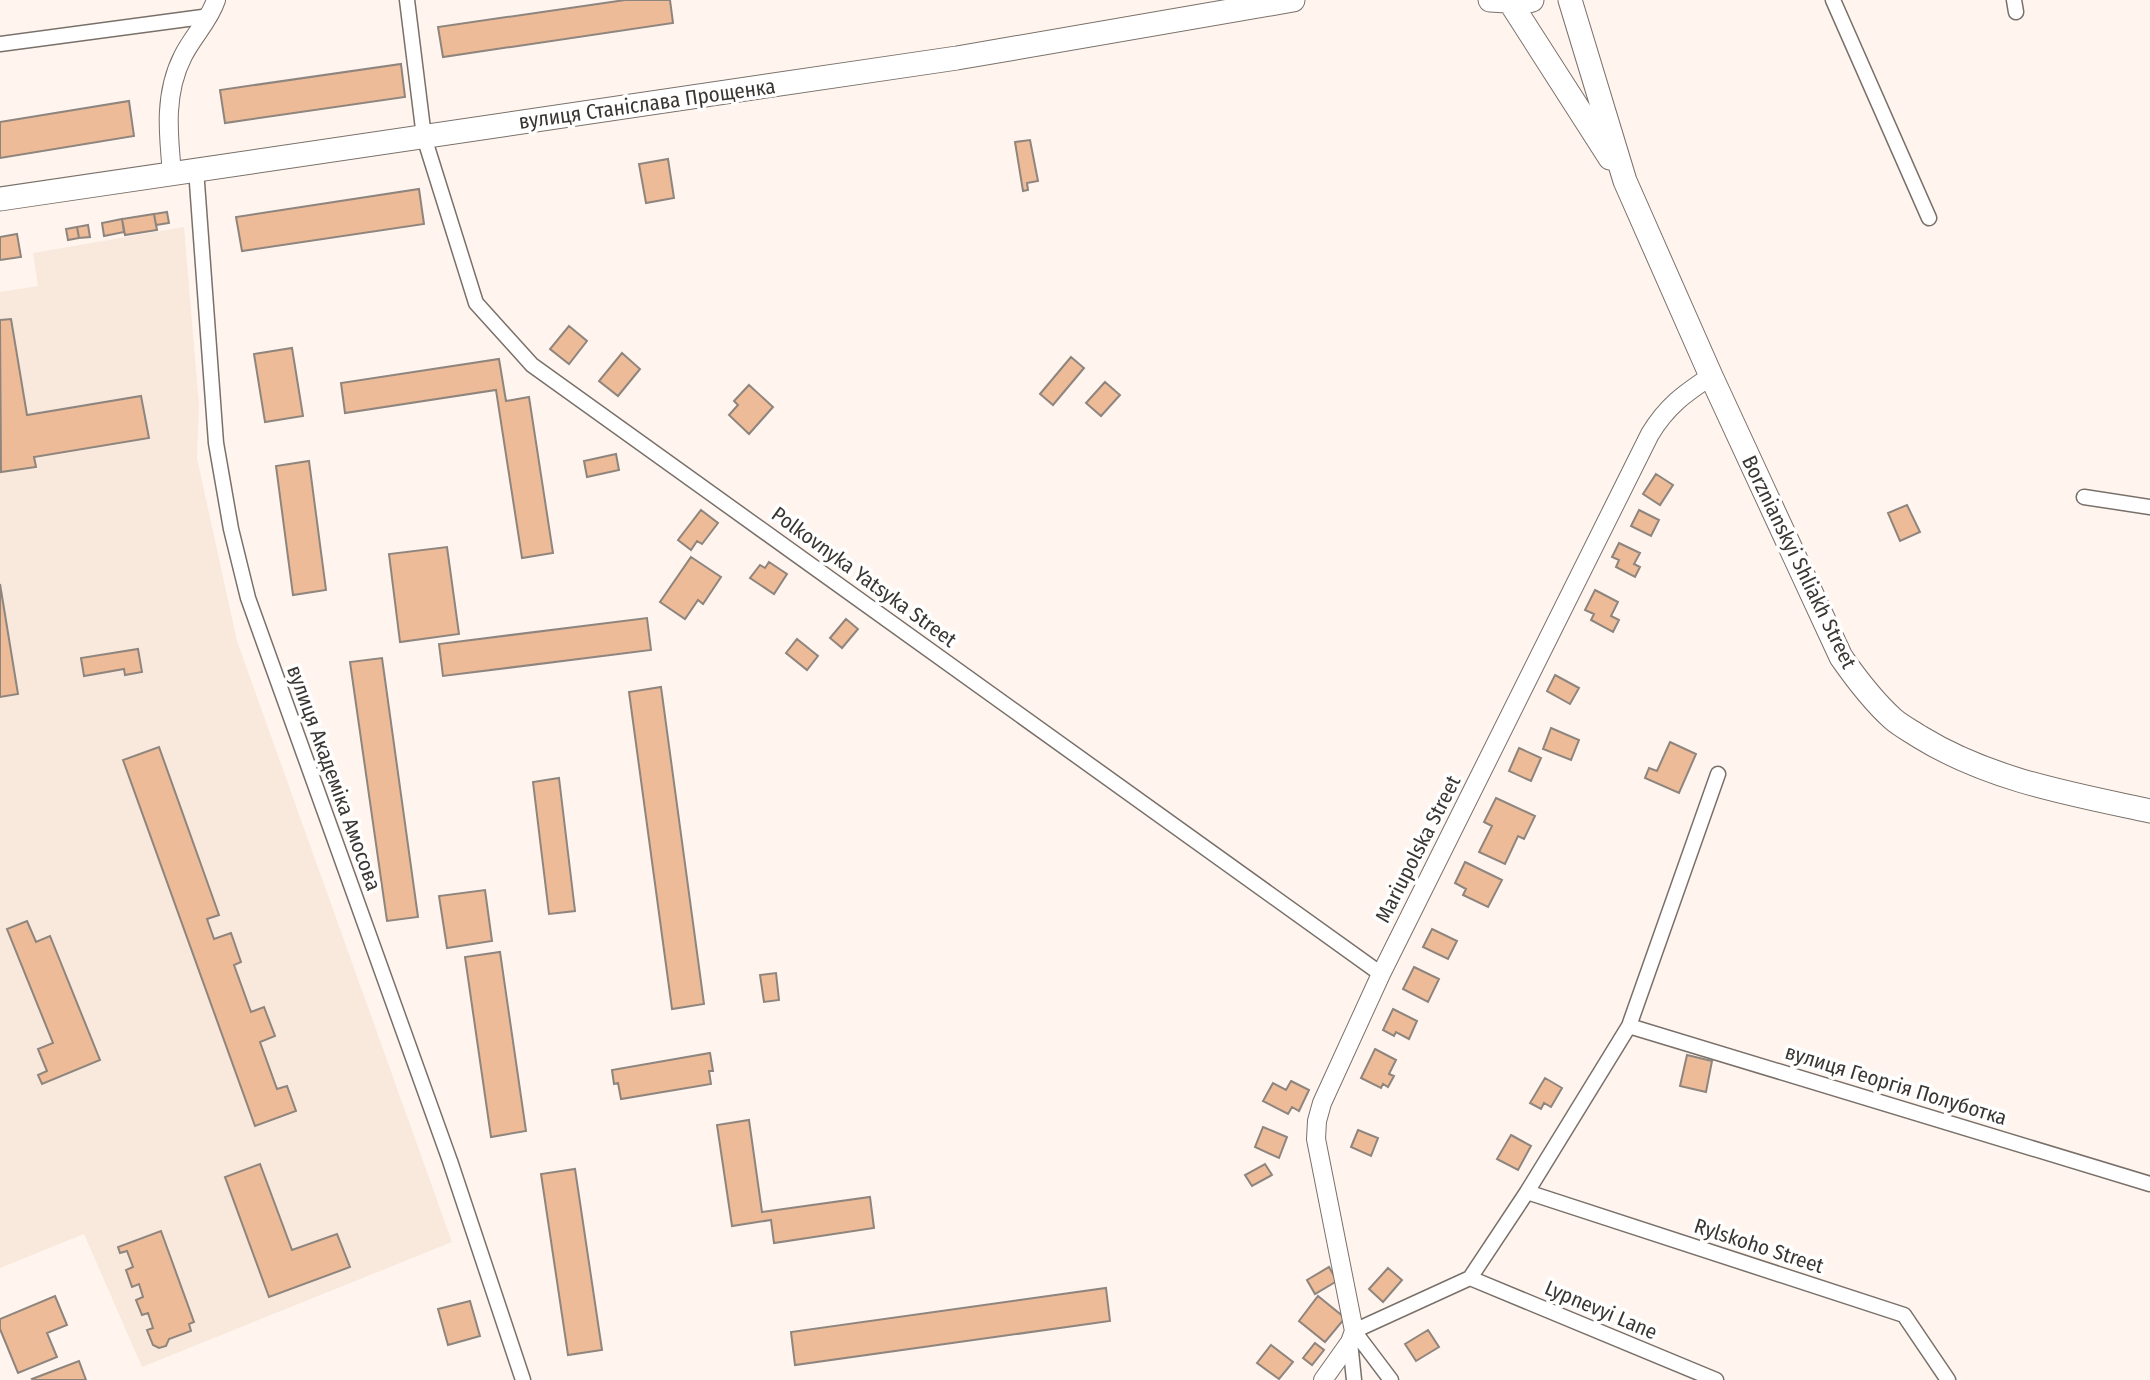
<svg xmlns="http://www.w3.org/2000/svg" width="2150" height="1380" viewBox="0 0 2150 1380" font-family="'Fira Sans Condensed',sans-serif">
  <rect width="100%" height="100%" fill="#fff5ee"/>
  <!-- built -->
  <path fill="#f9e8dc" d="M184,227L199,405L197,458L237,641L452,1242L142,1367L84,1234L0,1268V292L38,286L33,253Z"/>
  <!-- building -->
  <path fill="#edbb97" stroke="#8e857e" stroke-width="2" d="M625,0H670L673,23L443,57L438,27Z
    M401,64L405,97L225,123L220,90Z
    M129,101L134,136L0,158V122Z
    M1030,140L1038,181L1027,183L1028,190L1023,191L1015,142Z
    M668,159L674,198L646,203L639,164Z
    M419,189L424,224L242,251L236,217Z
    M167,212L169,223L156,225L154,214Z
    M154,214L157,230L125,235L122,219Z
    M122,219L124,232L104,236L102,223Z
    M88,225L90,237L79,238L77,227Z
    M77,227L79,238L68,240L66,229Z
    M17,234L21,257L0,260V237Z
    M11,319L27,415L141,396L149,438L34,457L36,467L1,472L0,320Z
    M569,326L587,341L569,364L550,349Z
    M292,348L303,416L265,422L254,354Z
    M622,353L640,369L618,396L599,381Z
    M1071,357L1084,368L1053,405L1040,394Z
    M499,359L506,401L529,397L553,553L522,558L496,390L345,413L341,383Z
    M1105,382L1120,395L1101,416L1086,403Z
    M749,385L773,407L749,434L729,415L738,405L734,401Z
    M616,454L619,470L587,477L584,461Z
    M309,461L326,590L293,595L276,466Z
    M1656,474L1673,485L1660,505L1643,494Z
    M1907,505L1920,532L1900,541L1888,513Z
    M701,510L718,523L702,544L697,541L691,550L678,540Z
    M1639,510L1659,520L1651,536L1631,526Z
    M1619,543L1640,553L1634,564L1640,567L1635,577L1616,567L1619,560L1612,557Z
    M447,547L459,634L400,642L389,554Z
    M691,557L721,577L703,604L698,600L685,619L660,602Z
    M769,562L787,574L774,594L750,578L760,565L765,568Z
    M0,584L18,694L0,697Z
    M1595,590L1618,602L1611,616L1619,620L1613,632L1591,620L1594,614L1585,610Z
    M647,618L651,650L443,676L439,644Z
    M846,619L858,629L842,648L830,638Z
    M797,639L818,656L807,670L786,653Z
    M138,649L142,672L125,675L124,669L84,676L81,658Z
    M382,658L418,917L387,921L350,662Z
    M1555,675L1579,688L1570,704L1547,691Z
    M661,687L704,1004L672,1009L629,692Z
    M1551,728L1579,740L1571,760L1543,749Z
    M1670,742L1696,754L1679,793L1645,778L1649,768L1657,771Z
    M159,747L219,915L207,919L214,939L231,933L241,962L234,965L251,1012L264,1007L275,1036L260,1042L277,1089L287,1086L296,1111L255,1126L123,760Z
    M1519,748L1541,758L1531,781L1509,771Z
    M559,778L575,911L549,914L533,782Z
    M1496,798L1535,816L1524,839L1518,836L1505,864L1479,852L1492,826L1484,822Z
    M1465,862L1502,880L1488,907L1463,895L1466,889L1455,883Z
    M485,890L492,941L447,948L439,896Z
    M27,921L36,942L50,936L100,1060L42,1084L38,1075L47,1071L38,1049L53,1043L7,929Z
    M1432,929L1457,941L1448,959L1423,947Z
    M500,952L526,1131L491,1137L465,957Z
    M1414,967L1439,979L1428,1002L1403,989Z
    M776,973L779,1000L764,1002L760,975Z
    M1393,1009L1417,1021L1409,1039L1396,1032L1394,1036L1383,1030Z
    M1375,1049L1396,1060L1389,1074L1394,1076L1388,1087L1383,1084L1381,1088L1361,1078Z
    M710,1053L713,1071H709L711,1084L621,1099L618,1083L614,1084L612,1070Z
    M1687,1055L1712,1061L1706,1092L1680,1086Z
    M1545,1078L1562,1088L1551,1107L1544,1103L1541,1109L1530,1103Z
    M1291,1081L1309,1090L1299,1111L1292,1107L1288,1114L1263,1101L1273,1083L1286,1090Z
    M749,1120L762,1212L870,1197L874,1228L774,1243L771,1220L732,1226L717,1125Z
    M1263,1127L1287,1137L1279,1158L1255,1147Z
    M1358,1130L1378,1138L1371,1156L1351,1147Z
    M1511,1135L1531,1146L1518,1170L1497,1159Z
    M260,1164L292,1250L337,1234L350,1267L269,1297L225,1177Z
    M1265,1164L1272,1175L1252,1186L1245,1175Z
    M575,1169L602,1350L568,1355L541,1174Z
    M161,1231L194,1322L189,1324L191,1331L169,1339L166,1346L159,1348L153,1345L147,1330L153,1328L148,1313L142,1315L136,1300L143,1297L139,1284L132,1287L126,1270L133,1267L127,1251L120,1253L118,1247Z
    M1329,1267L1337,1281L1315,1294L1307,1280Z
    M1388,1268L1402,1280L1383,1302L1369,1289Z
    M1106,1288L1110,1321L795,1365L791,1332Z
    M55,1296L67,1325L47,1333L57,1357L18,1373L0,1329V1319Z
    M1318,1296L1345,1318L1325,1342L1299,1321Z
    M470,1301L480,1336L448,1345L438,1309Z
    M1428,1330L1439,1347L1416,1361L1405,1344Z
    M1315,1343L1324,1350L1312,1365L1303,1358Z
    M1271,1345L1293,1362L1279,1379L1257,1363Z
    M79,1361L86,1380H33L32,1379Z"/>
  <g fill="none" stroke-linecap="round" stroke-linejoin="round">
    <!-- minor casing -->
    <g stroke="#79706a" stroke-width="17">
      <path id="minor" d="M407,0L424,137L476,303L532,365L1381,974
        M1833,0L1929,218
        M2014,0L2016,12
        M0,44L210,16
        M196,169L216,443L231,529L248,598L450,1161L523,1380
        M2084,497L2150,507
        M1629,1026L2150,1184
        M1527,1192L1904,1315L1948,1380
        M1470,1278L1716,1380
        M1350,1342L1354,1380
        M1391,1380L1354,1331L1470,1278L1527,1192L1629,1026L1718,774"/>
    </g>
    <!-- tertiary casing -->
    <g stroke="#79706a" stroke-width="20">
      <path id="tertiary" d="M172,173C168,132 164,93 183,56C193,36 209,21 216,0
        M1323,1380L1350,1342L1354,1331L1316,1139L1317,1121L1322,1103L1381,974L1650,434C1667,406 1684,394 1711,376"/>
    </g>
    <!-- primary casing -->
    <g stroke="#79706a" stroke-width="25">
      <path id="primary" d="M1490,0L1524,2L1532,0
        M1507,0L1510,2L1610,158
        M1570,0L1625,181L1711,376L1841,657C1857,680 1872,700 1893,719C1901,726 1911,731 1920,737C1990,780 2071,794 2150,811
        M0,199L957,58L1293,0"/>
    </g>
    <!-- minor -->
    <use href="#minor" stroke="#fff" stroke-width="14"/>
    <!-- tertiary -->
    <use href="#tertiary" stroke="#fff" stroke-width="18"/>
    <!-- primary -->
    <use href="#primary" stroke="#fff" stroke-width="23"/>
  </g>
  <g text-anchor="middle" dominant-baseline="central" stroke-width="7" stroke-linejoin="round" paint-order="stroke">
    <!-- street labels -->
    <g font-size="21" fill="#3a3633" stroke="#fff">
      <text transform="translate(647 104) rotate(-8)">вулиця Станіслава Прощенка</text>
      <text transform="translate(1799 562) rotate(64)">Borznianskyi Shliakh Street</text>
      <text transform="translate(864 577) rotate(36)">Polkovnyka Yatsyka Street</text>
      <text transform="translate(334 778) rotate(70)">вулиця Академіка Амосова</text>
      <text transform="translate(1418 849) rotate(-63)">Mariupolska Street</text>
      <text transform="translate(1896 1085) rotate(17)">вулиця Георгія Полуботка</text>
      <text transform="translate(1759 1246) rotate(18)">Rylskoho Street</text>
      <text transform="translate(1601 1310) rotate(23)">Lypnevyi Lane</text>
    </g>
  </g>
</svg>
